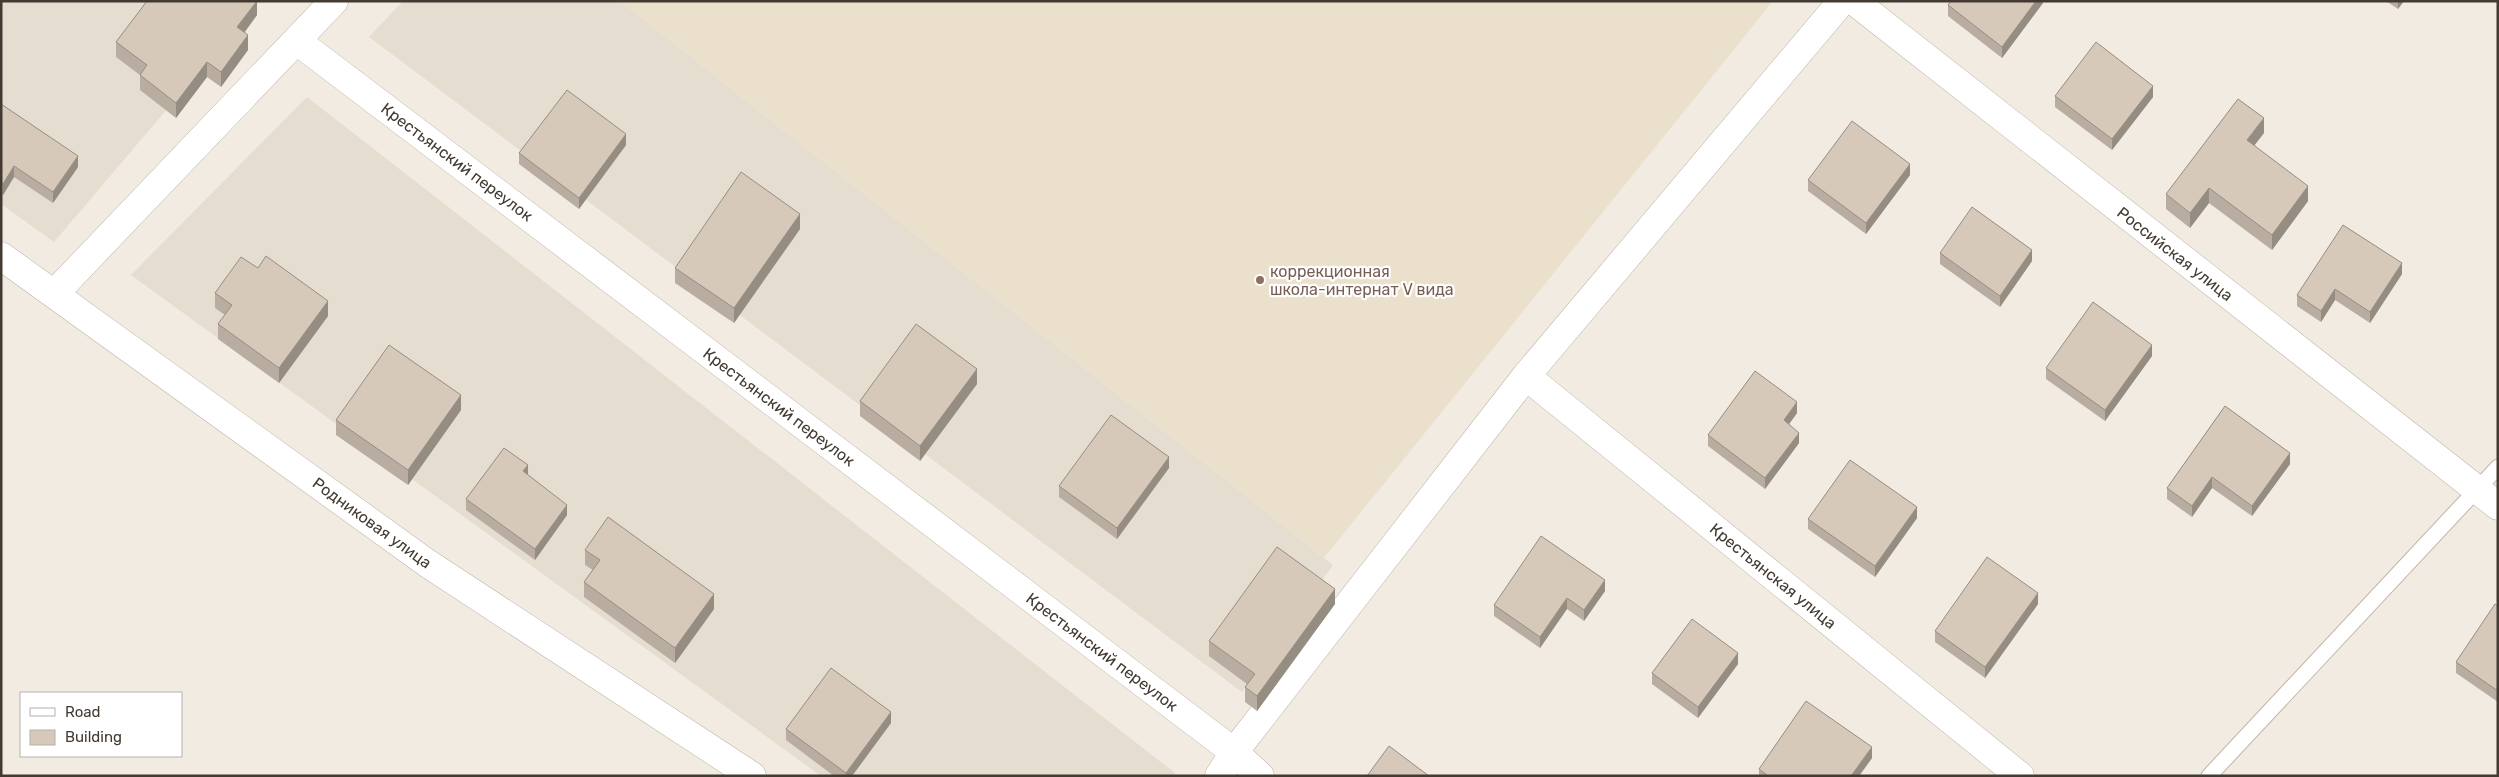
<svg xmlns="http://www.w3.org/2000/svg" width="2499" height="777" viewBox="0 0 2499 777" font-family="Rubik,sans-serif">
  <rect width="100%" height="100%" fill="#f1ebe2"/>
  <!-- residential -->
  <path fill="#e5ddd0" d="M1,1H259L54,242L1,204Z
    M403,1H620L1333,565L1242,692L369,37Z
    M307,97L1175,773L1173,776H821L131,275Z"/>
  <!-- education -->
  <path fill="#ebe0cb" d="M620,1H1773L1324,558Z"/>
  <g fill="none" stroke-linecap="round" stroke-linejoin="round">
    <!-- service casing -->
    <g stroke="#c0b5a7" stroke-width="17">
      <path id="service" d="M2209,776L2498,467"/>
    </g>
    <!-- minor casing -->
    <g stroke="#c0b5a7" stroke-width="29">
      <path id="minor" d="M1854,1L2498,506
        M297,41L1234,752L1260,776
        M1,256L427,563L752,776
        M54,294L334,1
        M1526,376L2020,776
        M1219,776L1234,752L1526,376L1842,1"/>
    </g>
    <!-- service -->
    <use href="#service" stroke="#fff" stroke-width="15"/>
    <!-- minor -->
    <use href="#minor" stroke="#fff" stroke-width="28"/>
  </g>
  <!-- wall -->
  <path fill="#b8ada0" d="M257,1V15L245,32L248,50L221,87L207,77L176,118L140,90V75L116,57V42Z
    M2043,1V3L2002,58L1948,16V5Z
    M2386,1H2404L2398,9Z
    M2055,96L2153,97L2112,150L2055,107Z
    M1,104L78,167L53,203L14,177L3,195L1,194Z
    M2264,133L2254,145L2308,201L2272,250L2209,203L2190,228L2166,209V194Z
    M626,145L579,209L519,164V153Z
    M1910,175L1866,234L1808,191V180Z
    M800,229L734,323L675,283V268Z
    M1940,253L2032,261L2000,307L1940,264Z
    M258,268L328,316L279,383L218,339V324L225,315L215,308V293Z
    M2402,274L2370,323L2335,300L2321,322L2297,306V295Z
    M2152,356L2105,421L2046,379V368Z
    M977,384L920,461L860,416V401Z
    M2225,406L2290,464L2252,516L2212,488L2192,517L2167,499V488Z
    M461,410L408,485L336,435V420Z
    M1797,413L1789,424L1799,443L1765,489L1708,446V435Z
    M1169,468L1117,539L1059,497V486Z
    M528,475L567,515L535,560L466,510V499Z
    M1917,518L1875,577L1808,529V519Z
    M585,550L714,609L675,663L584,597V582L593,570L585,565Z
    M1605,591L1584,621L1567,609L1540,648L1494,616V605Z
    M1335,604L1257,711L1245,702V687L1247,684L1209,656V641Z
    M2038,604L1985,678L1935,642V631Z
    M2498,606V702L2456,673V662Z
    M1738,664L1698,718L1652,684V673Z
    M891,723L852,776H834L786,740V729Z
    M1872,758L1859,776H1759V769Z"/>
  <!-- shaded-wall -->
  <path fill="#968d82" d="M257,1V15L237,42V27Z
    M2036,1H2043V3L2002,58V47Z
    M2398,1H2404L2398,9Z
    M248,35V50L221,87V72Z
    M207,62V77L176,118V103Z
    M2153,86V97L2112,150V139Z
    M2264,118V133L2247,155V140Z
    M626,134V145L579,209V198Z
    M78,156V167L53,203V192Z
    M1910,164V175L1866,234V223Z
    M14,166V177L3,195V184Z
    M2308,186V201L2272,250V235Z
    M2209,188V203L2190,228V213Z
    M800,214V229L734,323V308Z
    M2032,250V261L2000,307V296Z
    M2402,263V274L2370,323V312Z
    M2335,289V300L2321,322V311Z
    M328,301V316L279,383V368Z
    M2152,345V356L2105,421V410Z
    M977,369V384L920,461V446Z
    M461,395V410L408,485V470Z
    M1797,402V413L1784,431V420Z
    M1799,433V443L1765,489V478Z
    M2290,453V464L2252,516V506Z
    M1169,457V468L1117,539V528Z
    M528,465V476L523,471Z
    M2212,477V488L2192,517V506Z
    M567,505V515L535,560V549Z
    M1917,507V518L1875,577V566Z
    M1605,580V591L1584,621V610Z
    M1335,589V604L1257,711V696Z
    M2038,593V604L1985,678V667Z
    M714,594V609L675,663V648Z
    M1567,598V609L1540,648V637Z
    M1738,653V664L1698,718V707Z
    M891,712V723L852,776H846V773Z
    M1872,747V758L1859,776H1851Z"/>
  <!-- building -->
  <path fill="#d6c9ba" stroke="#968d82" d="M147,1H257L237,27L248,35L221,72L207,62L176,103L140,75L147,65L116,42Z
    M1951,1H2036L2002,47L1948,5Z
    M2096,42L2153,86L2112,139L2055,96Z
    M567,90L626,134L579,198L519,153Z
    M2238,99L2264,118L2247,140L2308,186L2272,235L2209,188L2190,213L2166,194Z
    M1,104L78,156L53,192L14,166L3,184L1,183Z
    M1852,121L1910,164L1866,223L1808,180Z
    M741,172L800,214L734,308L675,268Z
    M1972,207L2032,250L2000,296L1940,253Z
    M2343,225L2402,263L2370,312L2335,289L2321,311L2297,295Z
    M266,256L328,301L279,368L218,324L232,305L215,293L241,257L258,268Z
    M2093,302L2152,345L2105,410L2046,368Z
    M916,324L977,369L920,446L860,401Z
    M389,345L461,395L408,470L336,420Z
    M1755,371L1797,402L1784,420L1799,433L1765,478L1708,435Z
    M2225,406L2290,453L2252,506L2212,477L2192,506L2167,488Z
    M1111,415L1169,457L1117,528L1059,486Z
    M504,448L528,465L523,471L567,505L535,549L466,499Z
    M1850,460L1917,507L1875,566L1808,519Z
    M608,517L714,594L675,648L584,582L600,560L585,550Z
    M1541,536L1605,580L1584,610L1567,598L1540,637L1494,605Z
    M1277,547L1335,589L1257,696L1245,687L1255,674L1209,641Z
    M1987,557L2038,593L1985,667L1935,631Z
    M2495,604L2498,606V691L2456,662Z
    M1692,619L1738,653L1698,707L1652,673Z
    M831,668L891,712L846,773L786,729Z
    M1806,701L1872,747L1851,776H1768L1759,769Z
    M1389,746L1429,776H1367Z"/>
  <!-- markers -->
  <circle fill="#8d6e63" stroke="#fff" stroke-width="2" cx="1260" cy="280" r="5"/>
  <g text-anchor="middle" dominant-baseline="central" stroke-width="4.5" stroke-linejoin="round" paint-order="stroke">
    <!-- street labels -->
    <g font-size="16" fill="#433b32" stroke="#fff">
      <text transform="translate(457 162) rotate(37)">Крестьянский переулок</text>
      <text transform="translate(2175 254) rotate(38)">Российская улица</text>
      <text transform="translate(779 407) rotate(37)">Крестьянский переулок</text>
      <text transform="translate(372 523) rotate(36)">Родниковая улица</text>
      <text transform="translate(1773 576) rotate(39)">Крестьянская улица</text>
      <text transform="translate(1102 652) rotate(37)">Крестьянский переулок</text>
    </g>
    <!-- education labels -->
    <g font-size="16" fill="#785e54" stroke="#fff" text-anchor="start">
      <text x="1270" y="271">коррекционная<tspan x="1270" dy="18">школа-интернат V вида</tspan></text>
    </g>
  </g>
  <!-- border -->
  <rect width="2499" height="777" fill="none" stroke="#433b32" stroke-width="5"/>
  <!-- legend -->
  <rect x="20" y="692" width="162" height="65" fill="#ffffff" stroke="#b4b1ad"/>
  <rect x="30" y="708" width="25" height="8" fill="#ffffff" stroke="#b4b1ad"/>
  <text x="65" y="717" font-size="15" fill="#433b32">Road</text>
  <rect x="30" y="730" width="25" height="15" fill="#d6c9ba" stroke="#b4b1ad"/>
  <text x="65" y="742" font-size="15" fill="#433b32">Building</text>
</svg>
